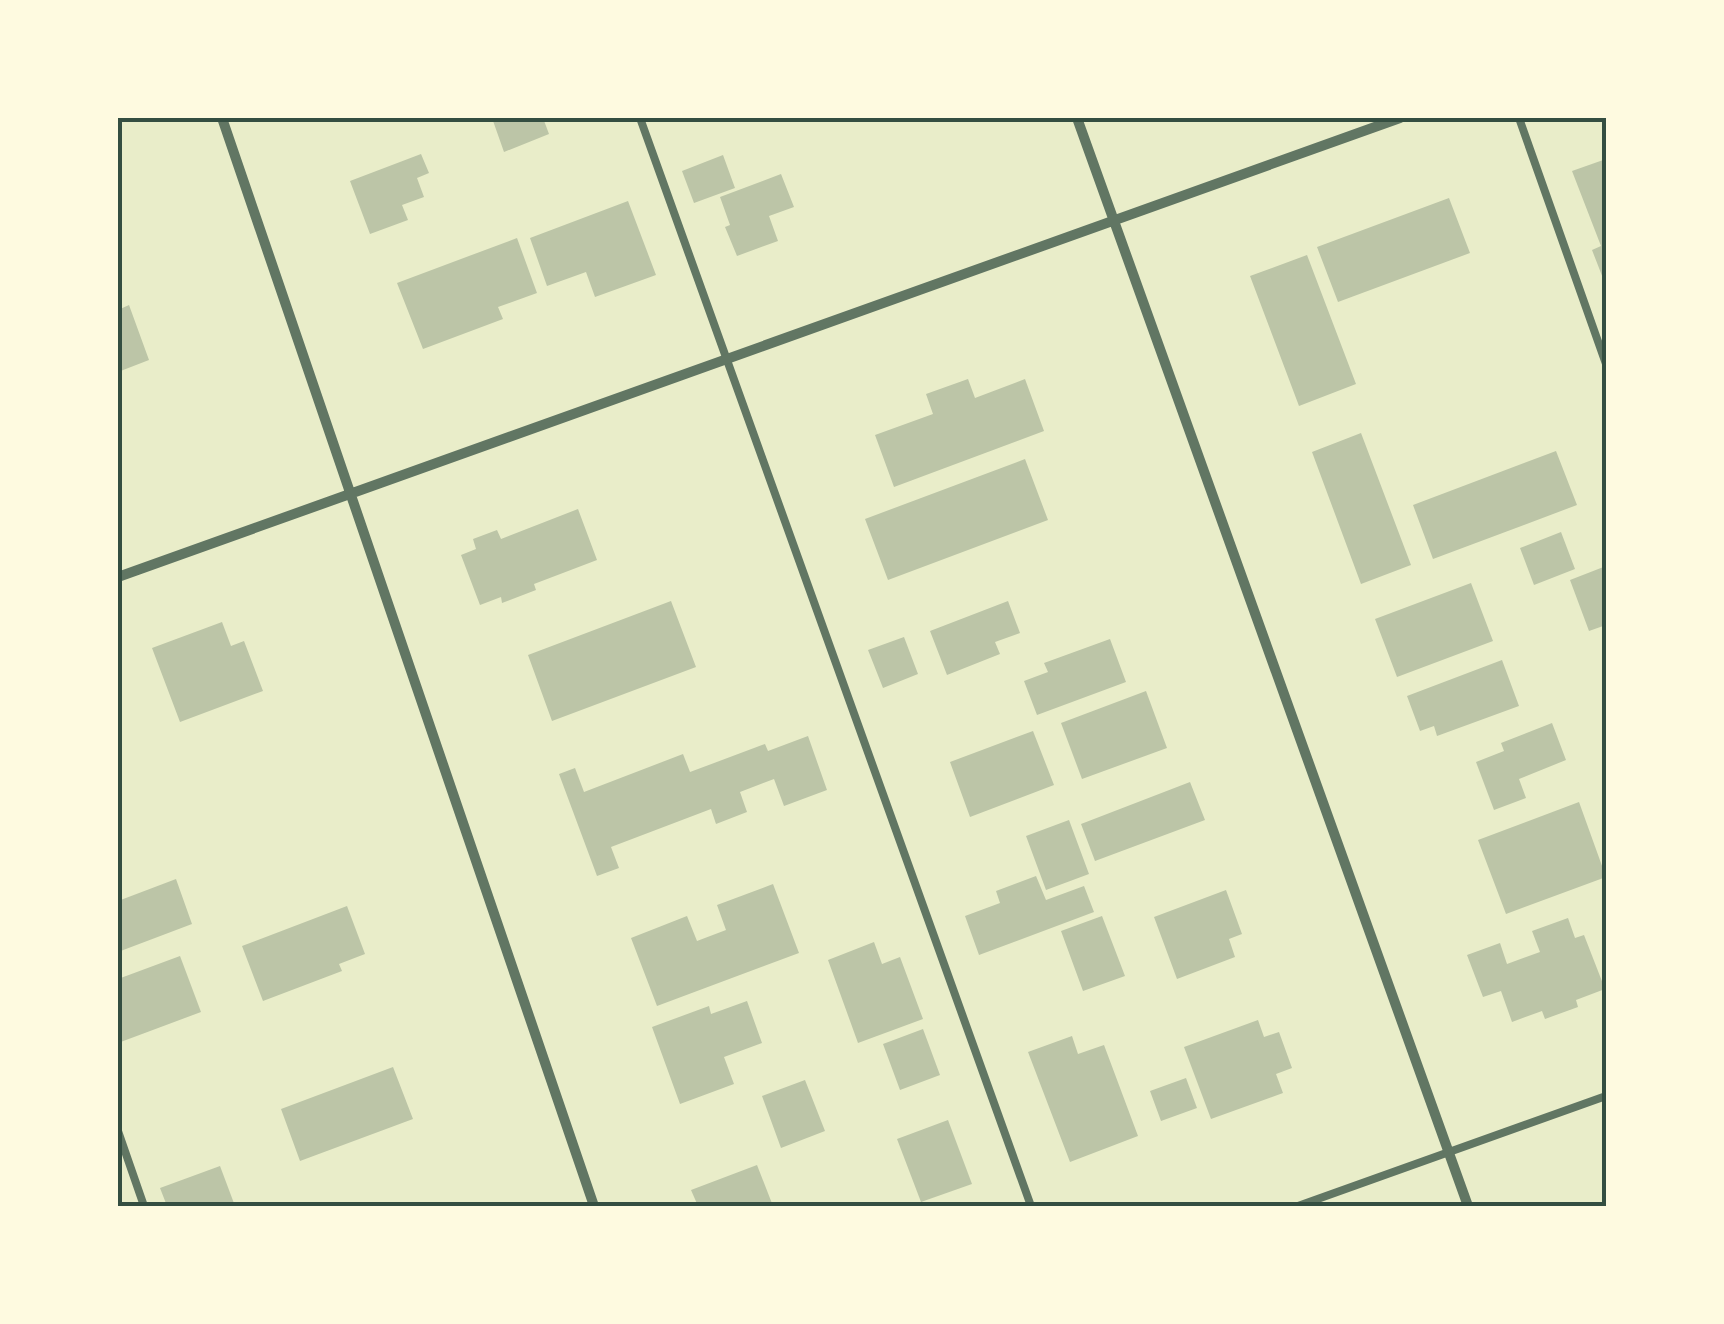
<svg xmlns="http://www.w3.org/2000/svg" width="1724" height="1324" viewBox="0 0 1724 1324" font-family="'Titillium Web',sans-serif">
  <rect width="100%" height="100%" fill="#e9edc9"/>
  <!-- building -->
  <path fill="#bcc5a7" d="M492,118H543L549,134L504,152Z
    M421,154L429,173L417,178L424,197L402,205L408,220L370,234L350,181Z
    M723,155L735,188L694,203L682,171Z
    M1606,159V286L1592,250L1601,246L1572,171Z
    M781,174L794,207L769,216L778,241L737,256L725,227L730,225L720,197Z
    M1449,198L1470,253L1338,302L1317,247Z
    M628,201L656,275L595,297L586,272L547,286L530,238Z
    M517,238L537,293L498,307L503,319L423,349L397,283Z
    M1307,255L1356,384L1299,406L1250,276Z
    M129,305L149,360L118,372V310Z
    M968,379L975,398L1025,379L1044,431L894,487L875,435L933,414L926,394Z
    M1361,433L1411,565L1361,584L1312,452Z
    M1556,451L1577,505L1433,559L1413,505Z
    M1025,459L1048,520L888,580L865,519Z
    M578,509L597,560L534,584L536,590L502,603L501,597L480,605L461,555L476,549L473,539L497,530L501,539Z
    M1561,532L1575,569L1534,585L1520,548Z
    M1606,566V625L1589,631L1570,580Z
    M1471,583L1493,641L1397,677L1375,619Z
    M671,601L696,667L552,721L528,655Z
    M1008,601L1020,633L995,642L1000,654L947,675L930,631Z
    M222,622L231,646L244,641L263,691L180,722L152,648Z
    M904,637L918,674L883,688L868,650Z
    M1110,639L1126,682L1037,715L1024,681L1048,672L1044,663Z
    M1502,660L1519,706L1437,736L1434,726L1420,731L1407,696Z
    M1146,691L1167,748L1082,779L1061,723Z
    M1552,723L1566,760L1519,779L1526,798L1494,810L1476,762L1504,751L1501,743Z
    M1033,731L1054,785L970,817L950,762Z
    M808,736L827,790L784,806L774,779L740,792L747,812L716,824L711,809L611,847L619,868L597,876L559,774L575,768L584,792L683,754L690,772L765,744L768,751Z
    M1190,782L1205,820L1095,861L1081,824Z
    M1579,802L1606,877L1506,914L1478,840Z
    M1069,820L1089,874L1046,890L1026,836Z
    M1036,876L1046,900L1084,886L1094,912L979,955L965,916L1000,903L996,891Z
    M176,879L192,924L118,952V901Z
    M773,884L799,953L657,1006L631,938L687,916L697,941L726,930L717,905Z
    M1226,890L1242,934L1229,939L1235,957L1177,979L1154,917Z
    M347,906L365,954L339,964L342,971L263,1001L242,946Z
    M1102,916L1125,976L1083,991L1061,931Z
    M1568,918L1575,938L1584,935L1605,989L1576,1000L1578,1007L1545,1019L1542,1011L1512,1022L1501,991L1483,997L1467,955L1500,943L1507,964L1540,952L1532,931Z
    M874,942L882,964L900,957L923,1019L858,1043L828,960Z
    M180,956L201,1012L118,1043V979Z
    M747,1001L762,1043L724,1057L734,1084L680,1104L652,1027L709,1006L711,1014Z
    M1258,1020L1264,1037L1279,1032L1292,1068L1276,1074L1283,1093L1211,1119L1184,1047Z
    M923,1029L940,1075L900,1090L883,1044Z
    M1072,1036L1078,1054L1104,1045L1138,1136L1070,1162L1028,1052Z
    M393,1067L413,1119L300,1161L281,1109Z
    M1186,1078L1197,1108L1161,1121L1150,1091Z
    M805,1080L825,1131L781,1148L762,1096Z
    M948,1120L972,1184L921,1202L897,1139Z
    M757,1165L773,1206H698L691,1190Z
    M220,1166L235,1206H167L160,1188Z"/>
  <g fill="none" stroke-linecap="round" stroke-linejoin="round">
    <!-- service -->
    <path stroke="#617663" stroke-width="8" d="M640,118L1031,1206
      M1519,118L1606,364
      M118,1131L144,1206
      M1298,1206L1606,1096"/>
    <!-- minor -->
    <path stroke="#617663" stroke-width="10" d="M222,118L594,1206
      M1077,118L1468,1206
      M118,577L1400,118"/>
  </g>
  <!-- border -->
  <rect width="1724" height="1324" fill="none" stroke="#fefae0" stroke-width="240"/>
  <rect x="120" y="120" width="1484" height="1084" fill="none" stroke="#344e41" stroke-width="4"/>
</svg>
